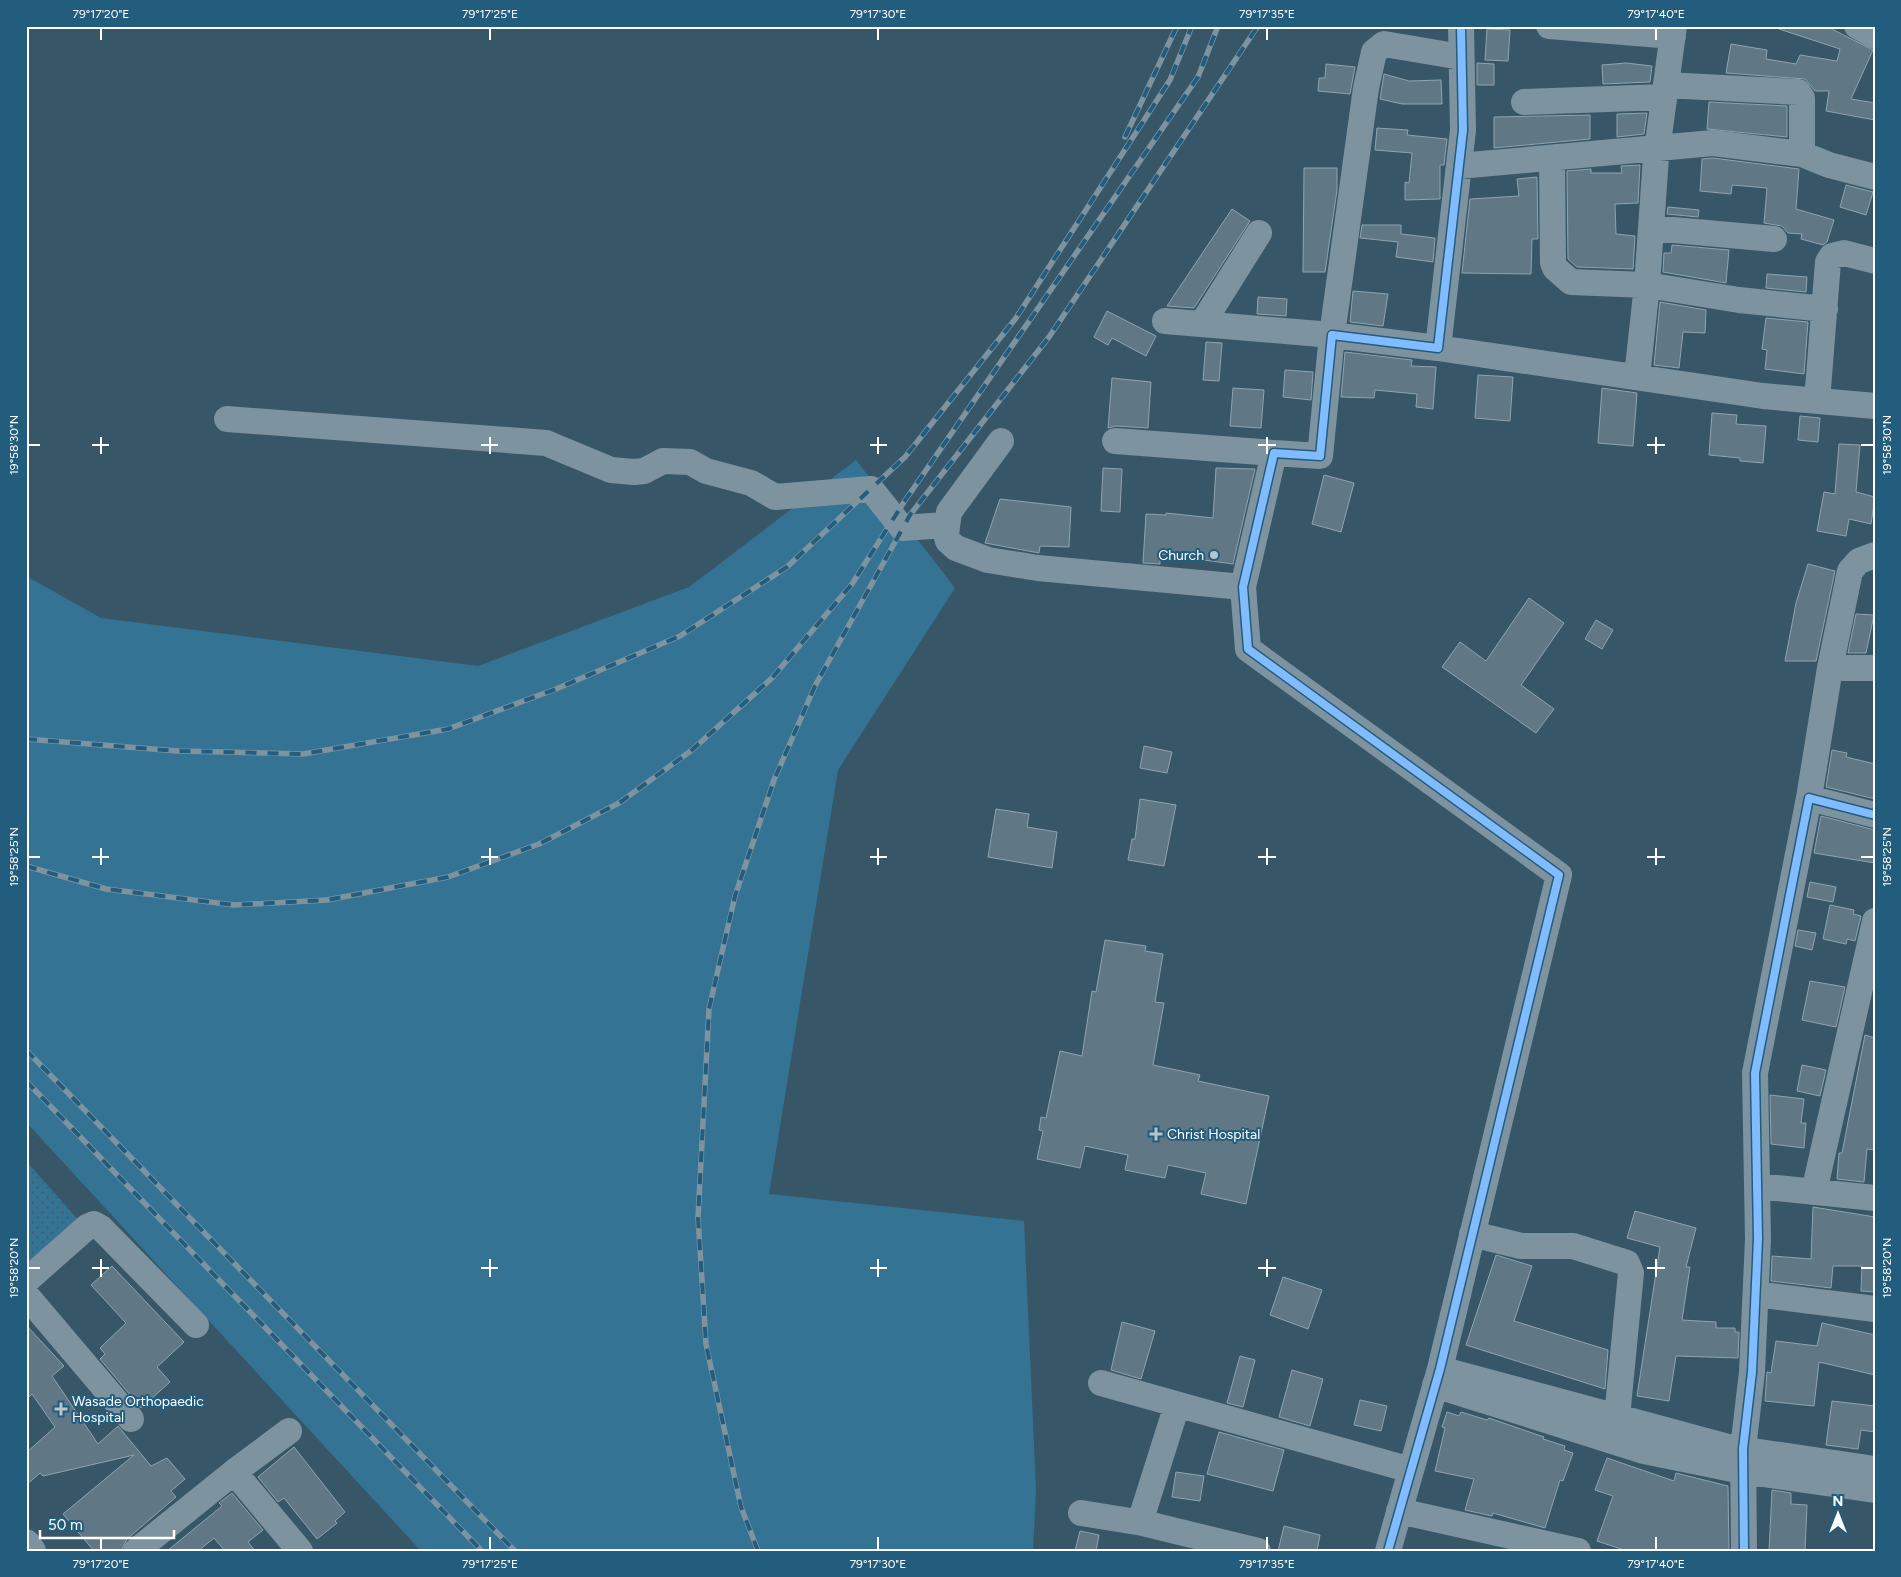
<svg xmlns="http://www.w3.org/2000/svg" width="1901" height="1577" viewBox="0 0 1901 1577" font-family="Figtree,sans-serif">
  <defs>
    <pattern id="park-dots" width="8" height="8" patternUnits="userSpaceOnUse" patternTransform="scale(1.25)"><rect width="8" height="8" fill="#347393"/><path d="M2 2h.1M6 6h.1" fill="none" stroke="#425c68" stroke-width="1.8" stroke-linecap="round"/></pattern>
  </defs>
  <rect width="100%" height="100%" fill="#375769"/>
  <!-- grass -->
  <path fill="#347393" d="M856,460L955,588L838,770L769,1194L1024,1221L1036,1490L1033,1551H421L26,1122V576L101,618L478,666L689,587Z"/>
  <!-- park -->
  <path fill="url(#park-dots)" d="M26,1161L83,1225L26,1274Z"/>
  <!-- building -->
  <path fill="#607885" stroke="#90a3ae" d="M1780,26H1826L1873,50L1851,99L1875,103V120L1826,111L1829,91H1815L1805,79L1726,73L1731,44L1767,50L1766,59L1796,64L1800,55L1837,61L1840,49L1779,29Z
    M1487,29L1510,30L1508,61L1485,60Z
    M1477,63L1494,64V85H1477Z
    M1626,63L1652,66L1650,82L1603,84L1602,65Z
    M1326,64L1355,67L1350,94L1318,91L1319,78H1325Z
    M1384,74L1409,81L1441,80L1442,104H1402L1380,99Z
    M1709,102L1787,106V137L1707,129Z
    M1647,113L1644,134L1617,137V114Z
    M1590,115V139L1494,148V117Z
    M1377,128L1408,130L1407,135L1447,139L1444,165H1440V199L1405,200V182L1409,183L1412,153L1375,150Z
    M1713,158L1799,169L1796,209L1834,220L1827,242L1823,245L1801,239L1802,234L1788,233L1782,226L1764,223L1767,188L1732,185L1731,194L1700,191L1702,159Z
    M1640,165L1638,203L1615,204L1616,234L1635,236L1633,269L1577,267L1568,259L1567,171L1591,169V173H1622L1621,166Z
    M1304,168H1337V190L1325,272H1303Z
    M1537,177L1538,239H1532L1531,274L1462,273L1470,199L1519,196L1517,179Z
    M1846,185L1873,192L1866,215L1840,207Z
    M1668,207L1699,210L1698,217L1667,214Z
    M1232,209L1250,221L1194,308L1167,306Z
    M1362,225H1401V234L1435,238L1433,262L1396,257L1398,242L1360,238Z
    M1672,245L1729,250L1726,283L1663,272L1664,253H1671Z
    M1767,274L1807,277L1806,292L1766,288Z
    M1353,291L1388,294L1383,326L1350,322Z
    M1258,297L1287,299L1286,316L1257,314Z
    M1660,302L1706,310L1705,333L1683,332L1679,368L1654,365Z
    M1107,311L1156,336L1146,356L1112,338L1108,345L1094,337Z
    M1766,318L1808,322L1804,374L1765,369L1767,350L1762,349Z
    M1206,342L1222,343L1219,381L1203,380Z
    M1345,352L1412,360L1411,366L1436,367L1433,409L1416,407L1417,394L1375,390L1374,398L1341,397Z
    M1285,370L1313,372L1311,400L1283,397Z
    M1478,375L1513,377L1510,421L1475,418Z
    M1112,378L1151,382L1148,428L1116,426L1108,428Z
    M1233,388L1264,390L1261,428L1230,426Z
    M1602,388L1637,393L1633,446L1598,443Z
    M1712,413L1737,415L1736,424L1766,426L1763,463L1740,461V458L1709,455Z
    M1800,416L1820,418L1818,442L1798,440Z
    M1839,444L1860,445L1856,492L1875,497L1871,524L1849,519L1846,536L1817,531L1824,492L1835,494Z
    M1103,468L1122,469L1120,512L1101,511Z
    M1216,468L1255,469L1233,564L1160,554V564L1143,563L1146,514L1166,515V513L1213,518Z
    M1324,475L1354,483L1341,532L1312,524Z
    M1000,499L1071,507L1069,547L1040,546L1039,553L985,543Z
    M1808,564L1835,571L1816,661H1785L1796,603Z
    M1529,598L1564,623L1521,685L1554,709L1536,733L1442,667L1460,642L1486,661Z
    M1856,614L1874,615L1866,653H1848Z
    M1596,620L1613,630L1602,649L1585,639Z
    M1144,746L1172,752L1167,773L1140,768Z
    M1832,750L1847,753L1846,757L1875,764V799L1826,787Z
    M1140,799L1176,805L1164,866L1128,860L1132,839H1135Z
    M996,809L1029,814L1027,827L1057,832L1052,868L988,857Z
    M1821,816L1875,830V863L1814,853Z
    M1810,882L1836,887L1833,902L1807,897Z
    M1830,905L1854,910L1853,914L1861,916L1855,941L1847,939L1846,944L1823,939Z
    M1798,930L1816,933L1812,950L1795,946Z
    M1105,940L1146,946L1145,951L1163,954L1155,1002L1164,1003L1153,1065L1200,1075L1198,1081L1269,1096L1246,1204L1201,1194L1206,1173L1168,1165L1165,1178L1125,1170L1128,1155L1085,1146L1080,1168L1037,1159L1043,1131L1039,1130L1041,1117L1046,1118L1060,1051L1082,1056L1092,991L1096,992Z
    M1810,981L1845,987L1836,1027L1802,1020Z
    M1865,1035L1875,1038V1150L1867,1149L1864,1182L1837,1179L1839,1153H1842Z
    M1802,1065L1826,1070L1820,1096L1797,1091Z
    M1770,1095L1804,1099L1801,1123H1806L1804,1148L1771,1144Z
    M1813,1207L1875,1217V1292L1861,1291L1862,1266H1833L1831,1288L1771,1281L1772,1256L1811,1259Z
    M1635,1211L1696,1228L1686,1267H1690L1682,1320L1716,1322V1328H1735V1332H1739L1738,1358L1676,1356L1669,1401L1637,1396L1660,1247L1627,1238Z
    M1496,1255L1532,1266L1514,1321L1608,1350L1605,1389L1466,1345Z
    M112,1266L184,1342L157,1367L170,1382L141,1408L100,1359L105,1354L100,1348L126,1323L91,1285Z
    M1283,1277L1322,1290L1308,1329L1270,1315Z
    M1122,1322L1155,1331L1141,1379L1111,1370Z
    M1822,1323L1875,1335V1375L1819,1362L1814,1406L1765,1401L1767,1372L1771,1373L1776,1341L1817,1346Z
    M26,1325L64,1366L52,1376L98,1444L118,1426L151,1466L167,1458L185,1479L171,1491L176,1497L127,1539L121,1551H94L63,1514L134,1455L43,1476L40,1473L26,1485V1453L55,1427L32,1394L26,1400Z
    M1240,1356L1255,1360L1243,1407L1227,1403Z
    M1292,1370L1323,1379L1310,1426L1279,1417Z
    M1360,1400L1387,1406L1381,1431L1354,1425Z
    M1832,1401L1875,1406V1432L1861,1430L1858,1449L1826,1445Z
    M1447,1412L1459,1416L1461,1412L1487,1420L1489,1418L1544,1437L1543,1439L1565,1446L1564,1450L1573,1453L1563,1481L1560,1480L1545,1528L1493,1513L1492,1516L1465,1510L1474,1479L1435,1471L1445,1428L1442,1427Z
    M1219,1432L1284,1450L1273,1491L1207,1474Z
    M294,1447L345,1512L335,1521L337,1523L317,1539L284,1498L278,1502L258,1477Z
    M1607,1458L1674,1481L1676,1473L1728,1486L1729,1551H1627L1597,1541L1613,1496L1595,1490Z
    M1176,1472L1204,1476L1200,1501L1172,1497Z
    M1772,1490L1791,1493V1504L1807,1505L1805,1551H1769Z
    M232,1493L263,1530L248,1542L255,1551H225L214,1538L198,1551H167L222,1506L219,1503Z
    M1284,1526L1320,1535L1317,1551H1278Z
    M1080,1531L1099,1535L1096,1551H1075Z"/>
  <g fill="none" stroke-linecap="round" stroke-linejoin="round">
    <!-- minor -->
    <path stroke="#7d93a0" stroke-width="26" d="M1549,26L1673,36
      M1674,26L1656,157L1647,285L1739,300L1825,309
      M1857,26L1875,36
      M1666,85L1798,92L1802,98V154
      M1524,102L1664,97
      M1552,158L1553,263L1555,268L1571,282L1647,285L1637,377
      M1459,166L1713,143L1802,154L1829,165L1875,177
      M1651,228L1774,239
      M1165,321L1332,335L1366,88L1374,52L1384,44L1461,57
      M1202,324L1259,233
      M1438,348L1763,396L1875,406
      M1817,401L1828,262L1832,256L1844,253L1875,261
      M227,419L546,443L611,470L634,472L644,471L663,461L690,462L706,471L751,483L775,497L871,489L902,528L946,525
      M1001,441L949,512L946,534L948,541L956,548L988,560L1038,568L1243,587
      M1115,441L1274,453
      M1830,668H1875
      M1809,798L1830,668L1850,571L1859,561L1875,555
      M1757,1186L1875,1198
      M1814,1192L1875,921
      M1472,1234L1521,1246H1573L1627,1263L1631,1273L1617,1417
      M26,1281L87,1227L94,1224L101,1228L196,1325
      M1756,1294L1875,1309
      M26,1295L131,1419
      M1440,1369L1732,1448L1875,1469
      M1101,1383L1411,1470
      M1435,1385L1644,1451L1742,1471L1875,1490
      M234,1472L300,1551
      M1399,1511L1578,1551
      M1081,1513L1143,1523L1258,1551
      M1140,1522L1177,1405
      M136,1551L234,1472L289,1431
      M1388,1551L1440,1369L1559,875L1248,649L1243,587L1274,453L1320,456L1332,335L1438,348L1463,130L1461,26
      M1744,1551L1743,1449L1752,1372L1758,1239L1755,1073L1809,798L1875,815"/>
    <!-- highway -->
    <path stroke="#7e93a0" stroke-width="28" d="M26,1543L32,1551"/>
    <!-- rail casing -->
    <g stroke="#7e93a0" stroke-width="5.5">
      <path id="rail" d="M1125,137L1177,26
        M26,739L178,751L303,754L448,729L556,689L680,636L787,567L905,457L1016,318L1170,80L1192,26
        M26,866L106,889L234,905L327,900L448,877L539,844L619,803L692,750L772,678L852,584L904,502L1198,77L1218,26
        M26,1050L515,1551
        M26,1081L482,1551
        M758,1551L741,1507L706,1344L698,1218L709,1009L735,896L774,780L815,686L910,515L1049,337L1258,26"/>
    </g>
    <!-- rail -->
    <use href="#rail" stroke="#235d7d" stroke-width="4" stroke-dasharray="11" stroke-linecap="butt"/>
    <!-- cycleway casing -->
    <g stroke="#235d7d" stroke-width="11">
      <path id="cycleway" d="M1388,1551L1440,1369L1559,875L1248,649L1243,587L1274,453L1320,456L1332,335L1438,348L1463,130L1461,26
        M1744,1551L1743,1449L1752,1372L1758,1239L1755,1073L1809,798L1875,815"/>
    </g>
    <!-- cycleway -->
    <use href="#cycleway" stroke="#80bcff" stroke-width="8"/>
  </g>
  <!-- ticks -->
  <path fill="none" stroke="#fff" stroke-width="2" d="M101,28V40M490,28V40M878,28V40M1267,28V40M1656,28V40M101,437V454M490,437V454M878,437V454M1267,437V454M1656,437V454M28,445H40M92,445H109M481,445H498M870,445H887M1258,445H1276M1647,445H1665M1861,445H1874M101,848V865M490,848V865M878,848V865M1267,848V865M1656,848V865M28,857H40M92,857H109M481,857H498M870,857H887M1258,857H1276M1647,857H1665M1861,857H1874M101,1259V1277M490,1259V1277M878,1259V1277M1267,1259V1277M1656,1259V1277M28,1268H40M92,1268H109M481,1268H498M870,1268H887M1258,1268H1276M1647,1268H1665M1861,1268H1874M101,1537V1550M490,1537V1550M878,1537V1550M1267,1537V1550M1656,1537V1550"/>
  <!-- markers -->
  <g fill="#b9c4ca" stroke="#235d7d" stroke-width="2">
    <circle cx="1214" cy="555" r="5"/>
    <path d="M1153.5 1126.5h5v5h5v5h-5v5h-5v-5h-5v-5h5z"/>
    <path d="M58.5 1401.5h5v5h5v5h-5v5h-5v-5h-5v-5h5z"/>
  </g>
  <g text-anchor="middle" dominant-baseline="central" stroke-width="4" stroke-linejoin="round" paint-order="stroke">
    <!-- poi labels -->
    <g font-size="14" fill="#fff" stroke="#235d7d" text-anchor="start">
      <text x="1204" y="555" text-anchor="end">Church</text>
      <text x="1167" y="1134">Christ Hospital</text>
      <text x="72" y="1401">Wasade Orthopaedic<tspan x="72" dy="16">Hospital</tspan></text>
    </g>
  </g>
  <!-- border -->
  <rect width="1901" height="1577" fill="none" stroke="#235d7d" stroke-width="55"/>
  <!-- north arrow -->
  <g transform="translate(1838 1514)" stroke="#235d7d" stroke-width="4" paint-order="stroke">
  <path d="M0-4L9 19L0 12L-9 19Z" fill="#ffffff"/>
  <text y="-8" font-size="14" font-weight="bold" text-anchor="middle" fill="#ffffff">N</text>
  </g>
  <!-- scale -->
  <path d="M40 1530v8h134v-8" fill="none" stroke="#ffffff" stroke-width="2.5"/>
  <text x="48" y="1530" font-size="15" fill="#ffffff" stroke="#235d7d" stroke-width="4" paint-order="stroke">50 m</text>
  <rect x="28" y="28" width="1846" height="1522" fill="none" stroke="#fff" stroke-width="2"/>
  <g font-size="12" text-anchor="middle" fill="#fff">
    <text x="101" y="18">79°17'20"E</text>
    <text x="490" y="18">79°17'25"E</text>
    <text x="878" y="18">79°17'30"E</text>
    <text x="1267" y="18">79°17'35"E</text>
    <text x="1656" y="18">79°17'40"E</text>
    <text transform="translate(14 445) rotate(-90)" y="4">19°58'30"N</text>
    <text transform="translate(1887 445) rotate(-90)" y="4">19°58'30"N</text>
    <text transform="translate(14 857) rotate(-90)" y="4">19°58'25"N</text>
    <text transform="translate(1887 857) rotate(-90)" y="4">19°58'25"N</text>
    <text transform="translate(14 1268) rotate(-90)" y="4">19°58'20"N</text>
    <text transform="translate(1887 1268) rotate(-90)" y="4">19°58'20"N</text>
    <text x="101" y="1568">79°17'20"E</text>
    <text x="490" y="1568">79°17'25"E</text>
    <text x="878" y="1568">79°17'30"E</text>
    <text x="1267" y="1568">79°17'35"E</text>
    <text x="1656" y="1568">79°17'40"E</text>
  </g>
</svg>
